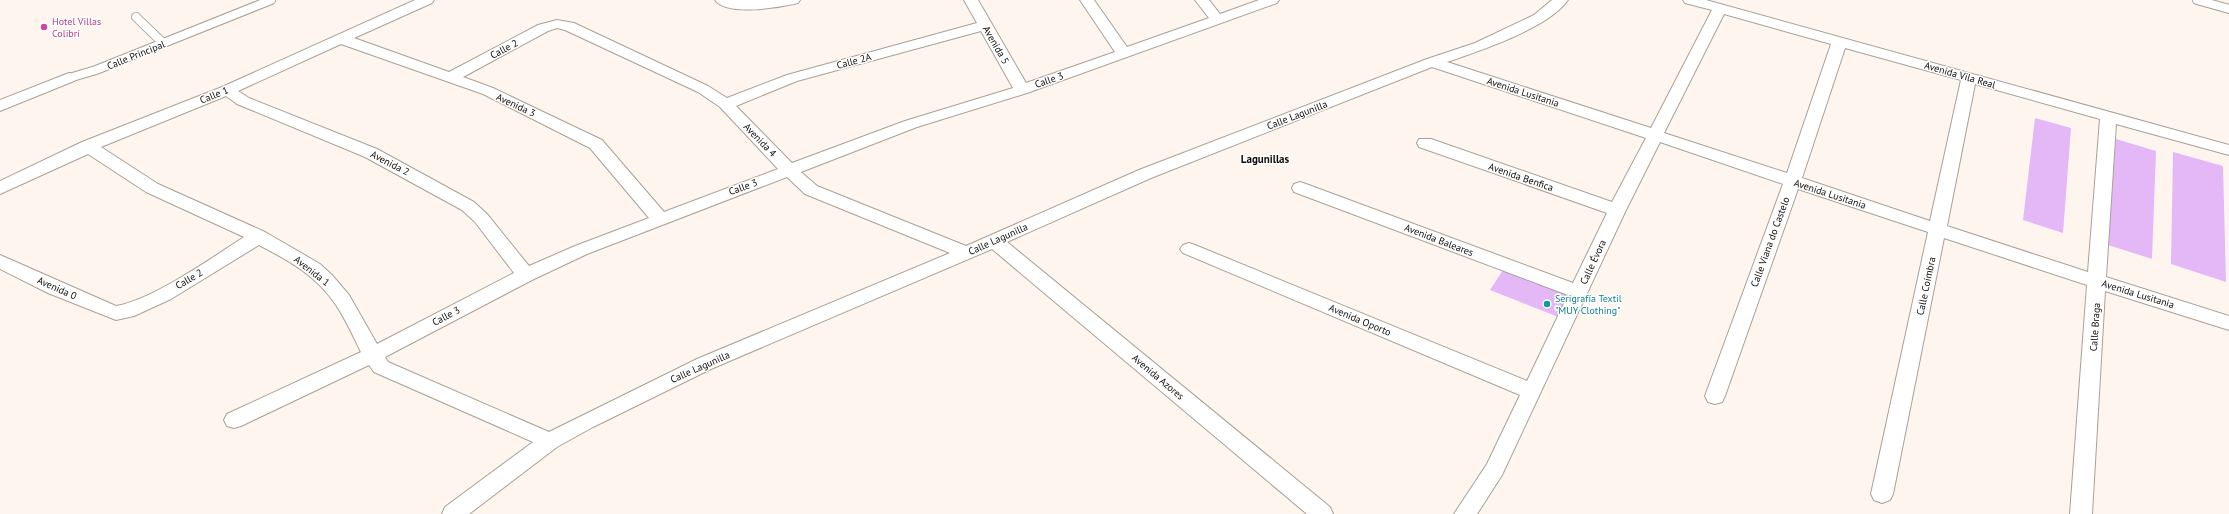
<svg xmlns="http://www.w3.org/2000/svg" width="2229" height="514" viewBox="0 0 2229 514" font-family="'PT Sans',sans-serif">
  <rect width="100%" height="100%" fill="#fef6ee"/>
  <!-- building -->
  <path fill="#e4b7f7" d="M2035,118L2071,128L2063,233L2023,220Z
    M2116,139L2156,151L2152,259L2108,245Z
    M2173,152L2223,166L2226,282L2171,264Z
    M1505,267L1573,291L1561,318L1490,290Z"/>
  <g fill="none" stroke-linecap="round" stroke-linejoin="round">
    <!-- lane casing -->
    <g stroke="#a9a097" stroke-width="10">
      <path id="lane" d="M2197,0L2229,9
        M136,17L163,43
        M69,78L96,70L271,0"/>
    </g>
    <!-- street casing -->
    <g stroke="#a9a097" stroke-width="2">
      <path id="street" d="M415,0H434L432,3L354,38L449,72L538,25L557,20L574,23L708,86L727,98L787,75L977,23L964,0H978L1026,83L1115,52L1080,0H1094L1127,47L1209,18L1195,0H1209L1220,14L1259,0H1279L1277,3L1027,93L917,127L801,172L817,186L966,246L1139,170L1427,59L1475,43L1534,15L1552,0H1568C1549,28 1479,51 1447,62L1651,128L1712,10L1685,3L1683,0H1706L2229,145V155L2116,124L2106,277L2229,316V330L2105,291L2092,514H2070L2087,285L1944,238L1893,494L1890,500L1882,503L1874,500L1871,494L1928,232L1798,189L1725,396L1722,402L1715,404L1708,402L1705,396L1783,184L1660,142L1626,210L1502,475L1477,514H1454L1487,464L1520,395L1183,253L1180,249L1183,245L1189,243L1195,245L1527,381L1568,295L1294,192L1292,188L1294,184L1300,182L1306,184L1573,283L1607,213L1419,147L1417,143L1419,139H1431L1612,202L1646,138L1432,67L1151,178L1007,242L1330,507L1333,514H1307L992,249L711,369L593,427L557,447L469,514H442L445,507L533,442L374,372L369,365L241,426L234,428L227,426L224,420L227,414L361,352C353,336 346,320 336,305C317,276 288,260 259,245L171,299L134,316L116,320L48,293L0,269V255L116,306C152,300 212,258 244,237L146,192L88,154L0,194V181L82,142L222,87ZM1724,14L1831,44L1787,173L1664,133ZM557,28L565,30L698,92L720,107L778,169L664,212L602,140L493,88L463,77L548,31ZM981,31L1013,88L905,121L792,163L736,106L797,81ZM341,44L483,94L590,148L649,218L575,246L529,266L487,214L474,202L377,149L249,98L238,91ZM1845,48L1961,80L1930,221L1802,178ZM1975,84L2100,119L2088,272L1947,226ZM226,96L237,104L365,157L462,210L475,222L514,273L377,344L349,295L332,275L320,264L265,232L158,184L101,147ZM787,177L805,194L950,253L697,359L549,432L388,362L385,357L532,280L587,254Z
        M715,0H800L798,3C781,7 727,17 715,0Z
        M69,73L74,75L77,78L74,81L0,111V100Z"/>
    </g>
    <!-- lane -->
    <use href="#lane" stroke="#fff" stroke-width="8"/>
    <!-- street -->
    <use href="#street" fill="#fff" fill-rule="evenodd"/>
  </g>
  <!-- markers -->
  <circle fill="#d1479c" stroke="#fff" stroke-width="1.5" cx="44" cy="27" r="4"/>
  <circle fill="#0f9aa8" stroke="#fff" stroke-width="1.5" cx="1547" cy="304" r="4"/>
  <g text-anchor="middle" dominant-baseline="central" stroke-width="3" stroke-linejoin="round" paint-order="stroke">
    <!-- hotel labels -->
    <g font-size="10" fill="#b23c85" stroke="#fff" text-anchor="start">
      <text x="52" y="21">Hotel Villas<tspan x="52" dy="12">Colibrí</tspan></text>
    </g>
    <!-- street labels -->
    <g font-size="10" fill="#100c09" stroke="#fff">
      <text transform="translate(996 45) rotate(60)">Avenida 5</text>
      <text transform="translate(504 49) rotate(-28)">Calle 2</text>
      <text transform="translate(136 55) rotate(-22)">Calle Principal</text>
      <text transform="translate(854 61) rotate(-15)">Calle 2A</text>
      <text transform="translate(1960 75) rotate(16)">Avenida Vila Real</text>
      <text transform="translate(1049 80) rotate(-19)">Calle 3</text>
      <text transform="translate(1523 92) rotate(18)">Avenida Lusitania</text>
      <text transform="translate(214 95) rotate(-22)">Calle 1</text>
      <text transform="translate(516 105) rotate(25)">Avenida 3</text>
      <text transform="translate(1297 115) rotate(-21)">Calle Lagunilla</text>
      <text transform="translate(760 140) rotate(46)">Avenida 4</text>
      <text transform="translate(390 163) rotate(27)">Avenida 2</text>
      <text transform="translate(1521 177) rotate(19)">Avenida Benfica</text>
      <text transform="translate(743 187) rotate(-20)">Calle 3</text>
      <text transform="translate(1830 194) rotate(18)">Avenida Lusitania</text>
      <text transform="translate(998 239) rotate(-24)">Calle Lagunilla</text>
      <text transform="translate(1439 240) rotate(21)">Avenida Baleares</text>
      <text transform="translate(1770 242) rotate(-70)">Calle Viana do Castelo</text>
      <text transform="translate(1593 262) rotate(-65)">Calle Évora</text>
      <text transform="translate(312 271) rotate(38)">Avenida 1</text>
      <text transform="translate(189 279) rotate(-30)">Calle 2</text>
      <text transform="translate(1926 286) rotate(-78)">Calle Coímbra</text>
      <text transform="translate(57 288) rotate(24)">Avenida 0</text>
      <text transform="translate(2138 294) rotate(17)">Avenida Lusitania</text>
      <text transform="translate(446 316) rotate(-28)">Calle 3</text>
      <text transform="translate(1360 320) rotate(23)">Avenida Oporto</text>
      <text transform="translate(2095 327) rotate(-86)">Calle Braga</text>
      <text transform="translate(700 367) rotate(-24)">Calle Lagunilla</text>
      <text transform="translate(1158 377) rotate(40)">Avenida Azores</text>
    </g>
    <!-- culture labels -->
    <g font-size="10" fill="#0d838f" stroke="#fff" text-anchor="start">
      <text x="1555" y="298">Serigrafía Textil<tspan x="1555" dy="12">"MUY Clothing"</tspan></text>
    </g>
    <!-- neighbourhood labels -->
    <g font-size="11" font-weight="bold" fill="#100c09" stroke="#fff">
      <text x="1265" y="159">Lagunillas</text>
    </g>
  </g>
</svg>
